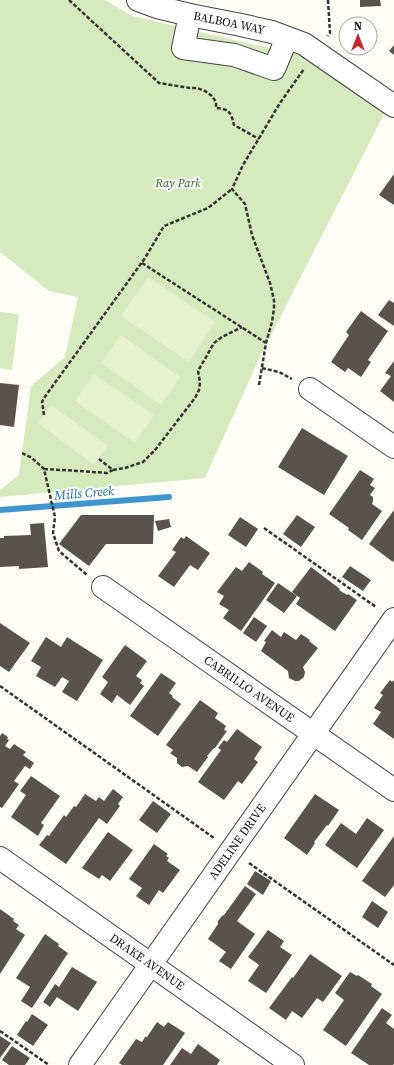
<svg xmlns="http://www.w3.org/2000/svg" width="394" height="1065" viewBox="0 0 394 1065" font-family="'Source Serif 4',serif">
  <rect width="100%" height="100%" fill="#fffdf5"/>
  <!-- green -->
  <path fill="#d5ebbd" d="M0,0H105L132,16L299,55L387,108L259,359L205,478L0,497V490L19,475L31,386L65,357L78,297L49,291L0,252Z
    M0,312L19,314L12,370L0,368Z"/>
  <!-- pitch -->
  <path fill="#e6f2cf" d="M148,277L215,322L189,362L121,316Z
    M121,335L180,377L161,405L101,363Z
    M94,374L154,415L135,443L75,401Z
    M51,405L108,446L94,465L38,423Z"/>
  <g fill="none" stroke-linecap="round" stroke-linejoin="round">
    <!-- stream -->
    <path stroke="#3f96cf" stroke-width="6" d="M0,510L169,497"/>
  </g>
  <!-- building -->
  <path fill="#5a524d" d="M360,0H380L381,6L360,7Z
    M394,45V55L389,51Z
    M394,174V205L379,195Z
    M389,300L394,303V326L378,315Z
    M361,311L388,331L368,360L371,362L361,377L348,368L345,372L331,362L349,335L346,332Z
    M394,361V402L380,391L391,376L385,373Z
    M0,383L19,385L14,427L0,425Z
    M302,428L348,456L324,495L278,467Z
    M360,470L374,479L370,485L375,488L370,495L373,497V501L372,504L382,511L362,540L348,530L349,528L329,514Z
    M394,510V560L393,562L369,544Z
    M81,515H154L153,544H106L89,566L59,544Z
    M297,515L315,527L301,547L283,534Z
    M240,517L258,529L246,547L228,535Z
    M169,519L171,527L158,531L155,521Z
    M44,523L48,567L19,569V566L0,567V538H4V536L31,535L30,524Z
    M186,536L210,553L198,570L190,565L174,587L158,576L176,552L172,550L181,537L184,539Z
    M249,562L263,572L262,574L275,583L241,631L223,618L229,610L219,604L224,596L217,592L236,567L242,571Z
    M350,566L371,580L363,591L342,577Z
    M311,567L340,589L339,590L347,595L348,594L357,600L335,631L296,604L300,598L292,592Z
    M278,583L297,596L284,613L266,600Z
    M254,617L267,626L256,642L243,633Z
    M0,623L30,643L9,672L0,666Z
    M272,630L281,637L284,632L296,640L301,634L310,640L309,641L318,648L303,667L305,672L304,677L299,681H295L289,678L288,671L261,651L266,642L264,641Z
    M46,637L61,647L67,637L103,660L77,701L62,692L69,681L62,677L55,687L36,676L41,667L31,661Z
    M125,645L147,661L136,676L142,680L140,683L144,686L130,705L117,695L112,703L100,694L108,682L102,677Z
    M161,673L176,683L169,693L173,696L172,697L181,704L158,736L130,716Z
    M390,680L392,682L394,680V739L373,724L381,712L374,708L383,695L380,693Z
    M200,700L218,713L215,718L226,726L224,730L227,731L215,748H214L207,756L208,757L197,772L188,766L182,767L177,763V758L170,753L173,750L166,745Z
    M237,729L262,747L254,759L258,762L242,784L238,781L224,800L198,782L221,750L218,748L224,740L227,742Z
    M2,733L8,737L7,739L9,740L5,746L10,749L14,744L26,752L23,755L34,763L30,769L25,766L14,781L19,784L2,808L0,807V736Z
    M31,776L60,796L41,823L44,825L38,836L11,817L26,795L20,791Z
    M113,789L123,797L118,804L120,806L107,824L99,818L66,864L39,845L47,835L49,836L64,815L66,817L74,806L76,807L85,794L96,801L99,797L104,801Z
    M315,794L339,810L328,826L327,825L314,842L315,843L307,855L284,838Z
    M153,801L171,814L157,833L139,820Z
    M367,818L384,830L357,868L325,845L341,823L356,834Z
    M108,832L133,850L110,881L102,875L99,879L82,868Z
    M394,836V885L385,897L362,881Z
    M154,844L168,854L166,856L169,858L167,861L180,870L163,893L159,890L149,905L136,896L142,888L129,879Z
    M255,871L271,881L263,895L247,884Z
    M245,886L256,894L237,921L255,934L231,969L219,961L226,952L208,939L218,924V921L222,916L224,915Z
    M372,901L388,912L378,928L362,917Z
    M0,909L14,919L13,921L19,925L16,929L25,935L0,974Z
    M268,930L284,941L280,947L292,955L266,993L248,981L259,965L248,957Z
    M45,934L59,944L58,946L68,953L32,1008L21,1001L30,987L16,978Z
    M310,954L342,976L323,1002L317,998L302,1018L292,1011L286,1020L269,1008L292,977L293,978Z
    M72,967L97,982L78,1011L57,997L50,1007L43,1002L55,984L59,987Z
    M350,972L357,976L358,975L372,984L371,986L382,994L346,1046L323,1030L344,1000L335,993Z
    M382,1008L392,1015L386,1023L394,1029V1064L393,1065H369L351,1053Z
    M32,1014L48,1025L33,1046L17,1035L26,1021L27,1022Z
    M157,1022L164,1027L168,1022L185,1033L163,1065H122L119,1063L136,1039L142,1042L145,1037H147Z
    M0,1036L11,1043L0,1058Z
    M198,1044L220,1060L217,1065H170L182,1048L191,1054Z
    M12,1046L30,1058L25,1065H9L2,1060Z"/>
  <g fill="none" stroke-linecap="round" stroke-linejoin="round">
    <!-- street casing -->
    <g stroke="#444" stroke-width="24">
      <g id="street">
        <path id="s1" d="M138,0L157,7L190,15L241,25L272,32L304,44L394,106"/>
        <path d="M190,15L183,48L234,55L274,69L287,38"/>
        <path d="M310,389L394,447"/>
        <path id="s2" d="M103,587L394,790"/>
        <path id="s3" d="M0,858L293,1065"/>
        <path id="s4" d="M80,1065L394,619"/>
      </g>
    </g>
    <!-- path -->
    <path stroke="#333" stroke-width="2.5" stroke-dasharray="4 2" stroke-linecap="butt" d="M69,0L159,83L190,88H197L205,91L212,96L216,102V108C229,109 231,112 234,125L259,139
      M328,0L330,33L328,36
      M142,263L266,343
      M262,368L279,372L292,379
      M259,385L266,343L272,322L274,309V300L270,283L252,235L245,204L232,189L243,165L280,103L304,69
      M44,415L42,402L44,398L145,258L164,226L208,208L232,189
      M22,453L32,458L44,469L55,517L53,533L59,551L87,575
      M44,469L80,471L107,473L113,470L99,459
      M113,470L125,468L143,462L155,450L195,398L199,390L200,382L198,371L214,343L222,337L242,327
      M264,528L376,607
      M0,686L214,838
      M249,863L394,965
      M0,1031L49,1065"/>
    <!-- street -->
    <use href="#street" stroke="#fff" stroke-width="22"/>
  </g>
  <g text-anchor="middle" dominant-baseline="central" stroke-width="4" stroke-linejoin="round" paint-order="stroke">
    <!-- street labels -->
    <g font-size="12" fill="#111" stroke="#fff">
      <text stroke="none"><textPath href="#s1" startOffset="94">BALBOA WAY</textPath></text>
      <text stroke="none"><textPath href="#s2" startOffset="178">CABRILLO AVENUE</textPath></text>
      <text stroke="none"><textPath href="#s4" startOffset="273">ADELINE DRIVE</textPath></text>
      <text stroke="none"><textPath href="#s3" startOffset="180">DRAKE AVENUE</textPath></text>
    </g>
    <!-- park labels -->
    <g font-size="12" font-style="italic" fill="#2f6b1f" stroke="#fff">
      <text x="178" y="183">Ray Park</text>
    </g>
    <!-- water labels -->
    <g font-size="13" font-style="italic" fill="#1768a6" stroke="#fff">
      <text transform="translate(84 493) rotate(-5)">Mills Creek</text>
    </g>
  </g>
  <!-- north arrow -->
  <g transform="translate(358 36)"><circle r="19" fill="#ffffff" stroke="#a0a0a0"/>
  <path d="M0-3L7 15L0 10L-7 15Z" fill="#c4262e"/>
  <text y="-6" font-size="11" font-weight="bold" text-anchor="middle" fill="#111111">N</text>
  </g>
</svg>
